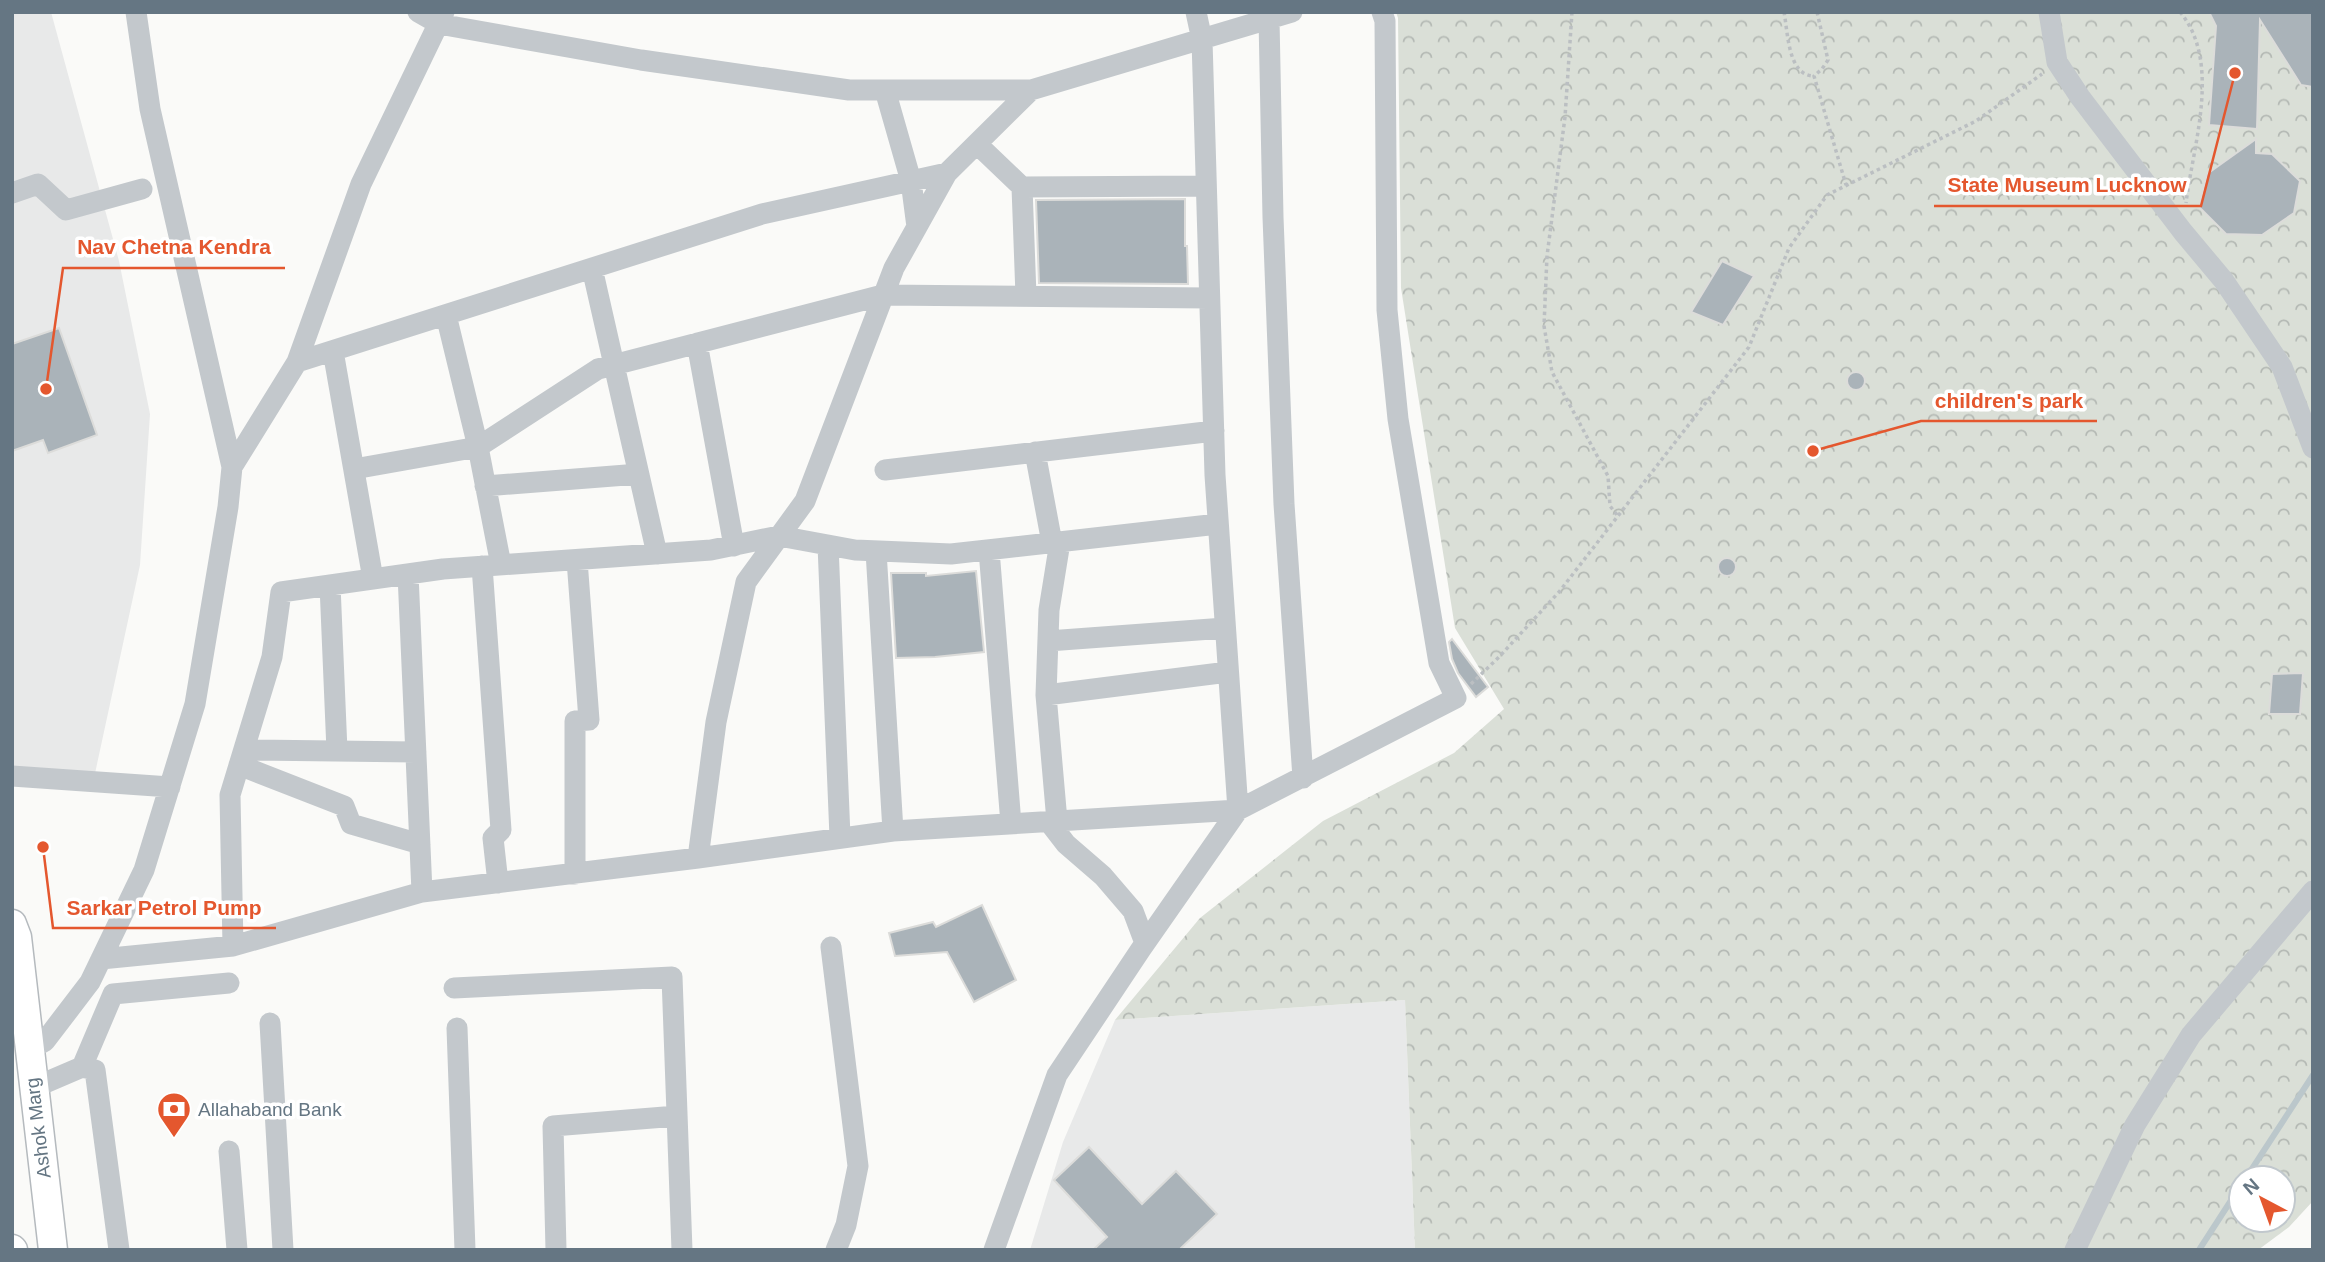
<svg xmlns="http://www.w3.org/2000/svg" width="2325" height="1262" viewBox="0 0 2325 1262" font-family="Arial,sans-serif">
  <defs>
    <pattern id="park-crowns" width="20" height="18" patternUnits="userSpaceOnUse" patternTransform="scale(1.75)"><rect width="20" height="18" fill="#dadfd7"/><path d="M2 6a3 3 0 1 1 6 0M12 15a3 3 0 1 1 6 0" fill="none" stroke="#b4b9b4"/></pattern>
  </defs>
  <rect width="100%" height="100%" fill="#fafaf8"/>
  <!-- built -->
  <path fill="#e8e9e9" d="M12,12H51L119,261L150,414L140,565L94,778L12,772Z
    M1405,1000L1415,1250H1030L1063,1142L1115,1020Z"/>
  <!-- park -->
  <path fill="url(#park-crowns)" fill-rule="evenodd" d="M1396,12H2313V1201L2289,1227L2258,1250H1415L1405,1000L1115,1020L1200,918L1323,821L1454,753L1504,709L1455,628L1401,288L1398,18ZM2241,1178H2283V1220H2241Z"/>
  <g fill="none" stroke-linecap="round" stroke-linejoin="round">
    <!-- stream -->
    <path stroke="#bbc7cb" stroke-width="6" d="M2246,1178L2313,1075
      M2199,1250L2241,1185"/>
  </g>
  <!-- building -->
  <path fill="#aab3b9" stroke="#dcdcda" stroke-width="2" d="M2209,12H2313V87L2301,85L2260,20L2257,129L2209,125L2216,26Z
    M2256,139V153L2272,154L2300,181L2294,213L2262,235L2226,234L2199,207L2207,174Z
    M1185,199V246H1187L1188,284L1039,283L1036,200Z
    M1722,261L1754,276L1723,325L1691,312Z
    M59,328L97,435L48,453L43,440L12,451V344Z
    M1847 381a9 9 0 1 1 18 0a9 9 0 1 1-18 0Z
    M1718 567a9 9 0 1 1 18 0a9 9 0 1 1-18 0Z
    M976,571L984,652L935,657L896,658L891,573H926V576Z
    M1452,639L1488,687L1476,697L1458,673L1452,659L1449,642Z
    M2303,673L2300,714H2269L2272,674Z
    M982,905L1016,980L974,1002L947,952L895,956L889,933L933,922L936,927Z
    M1089,1147L1142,1204L1176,1171L1217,1214L1179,1250H1093L1107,1237L1054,1180Z"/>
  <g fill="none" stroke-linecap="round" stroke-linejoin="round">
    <!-- major casing -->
    <g stroke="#b5babe" stroke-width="31">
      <path id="major" d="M12,924L17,937L53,1250
        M12,1249L13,1250"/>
    </g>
    <!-- path -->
    <path stroke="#bbbfc2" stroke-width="3.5" stroke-dasharray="3.5 3.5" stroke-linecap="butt" d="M1572,12L1565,117L1547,256L1544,326L1552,372L1608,476L1610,506L1618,516
      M1784,12C1788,33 1788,76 1814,76
      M1817,12L1828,60L1822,69L1814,76L1846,185
      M2180,12C2222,62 2193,145 2186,203
      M1471,684L1499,657L1559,592L1749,347L1789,248L1827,195L1976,121L2042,74"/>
    <!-- minor -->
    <path stroke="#c3c8cc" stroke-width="21" d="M136,12L150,109L232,467
      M418,12L439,24L641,60L849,90H1031L1292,12
      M2049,12L2057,62L2080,97L2183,232L2224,281L2282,367L2313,448
      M1269,19L1273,217L1284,504L1303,778
      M885,90L911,181L917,227
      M977,144L1022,187L1026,296
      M1022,187L1206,186
      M12,193L38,184L66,210L142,189
      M592,268L657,554
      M446,315L478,447L501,565
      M697,343L734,546
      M333,351L373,579
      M297,362L762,214L947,173
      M1035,452L1052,543
      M354,469L478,447L598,369L883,295L1209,298
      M885,470L1214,431
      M485,486L639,474
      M828,545L840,837
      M989,550L1011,824
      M876,551L893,831
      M482,566L501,830L493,838L498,883
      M408,574L422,892
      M330,585L337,751
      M1048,641L1225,628
      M1046,695L1228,672
      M244,750L416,752
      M239,765L344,806L351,824L420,844
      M12,776L170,787
      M1057,821L1046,695L1049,610L1060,542
      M1049,822L1066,844L1103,876L1133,911L1145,943
      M698,858L716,722L746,582L805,501L894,268L947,173L1031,90
      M575,874V721L589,720L577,560
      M233,946L230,795L272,657L281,592L443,569L711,550L779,536L855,550L951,554L1218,524
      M831,947L858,1166L846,1225L836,1250
      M101,959L233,946L422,892L698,858L893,831L1238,810L1215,475L1202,40L1196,12
      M454,988L672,977L682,1250
      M270,1023L283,1250
      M457,1028L465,1250
      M29,1050L45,1041L90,982L144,870L195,704L228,507L232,467L297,362L361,184L444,12
      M82,1067L113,994L229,983
      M33,1088L82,1067L95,1070L119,1250
      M229,1151L237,1250
      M556,1250L553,1126L677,1116
      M994,1250L1057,1075L1141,949L1238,810L1456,698L1439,663L1398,419L1387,310L1385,21L1382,12
      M2075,1250L2135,1125L2191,1035L2313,891"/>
    <!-- major -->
    <use href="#major" stroke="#fff" stroke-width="28"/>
  </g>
  <!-- icons -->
  <defs>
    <g id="bank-pin" transform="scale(1.75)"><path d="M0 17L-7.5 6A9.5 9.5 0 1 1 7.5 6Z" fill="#e4572e" stroke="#fff"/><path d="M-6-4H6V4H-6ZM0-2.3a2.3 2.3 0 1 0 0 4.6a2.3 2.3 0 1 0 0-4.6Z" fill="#fff"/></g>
  </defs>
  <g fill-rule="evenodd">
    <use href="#bank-pin" x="174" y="1109"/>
  </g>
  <g text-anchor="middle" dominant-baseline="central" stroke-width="7" stroke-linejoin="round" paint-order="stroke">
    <!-- poi labels -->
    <g font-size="19" fill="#657683" stroke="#fff" text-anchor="start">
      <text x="198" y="1109">Allahaband Bank</text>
    </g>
    <!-- street labels -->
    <g font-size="19" fill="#657683" stroke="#fff">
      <text transform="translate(38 1128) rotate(-97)">Ashok Marg</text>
    </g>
  </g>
  <!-- callouts -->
  <path fill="none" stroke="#e4572e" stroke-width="2.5" d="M2235 73L2201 206H1934M46 389L63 268H285M1813 451L1921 421H2097M43 847L53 928H276"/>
  <g fill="#e4572e" stroke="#fff" stroke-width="2.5">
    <circle cx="2235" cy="73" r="7"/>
    <circle cx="46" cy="389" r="7"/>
    <circle cx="1813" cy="451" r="7"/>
    <circle cx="43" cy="847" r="7"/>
  </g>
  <g font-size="21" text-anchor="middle" font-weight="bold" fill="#e4572e" stroke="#fff" stroke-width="7" stroke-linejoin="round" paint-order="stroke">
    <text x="2067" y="192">State Museum Lucknow</text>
    <text x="174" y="254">Nav Chetna Kendra</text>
    <text x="2009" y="408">children's park</text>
    <text x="164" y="915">Sarkar Petrol Pump</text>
  </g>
  <!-- border -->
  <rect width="2325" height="1262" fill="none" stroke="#657683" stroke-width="28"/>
  <!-- north arrow -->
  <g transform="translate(2262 1199) rotate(319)"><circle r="33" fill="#ffffff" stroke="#c1c8cd" stroke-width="2"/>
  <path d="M0-5L12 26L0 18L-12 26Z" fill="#e4572e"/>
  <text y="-10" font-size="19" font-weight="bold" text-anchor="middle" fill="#657683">N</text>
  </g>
</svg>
